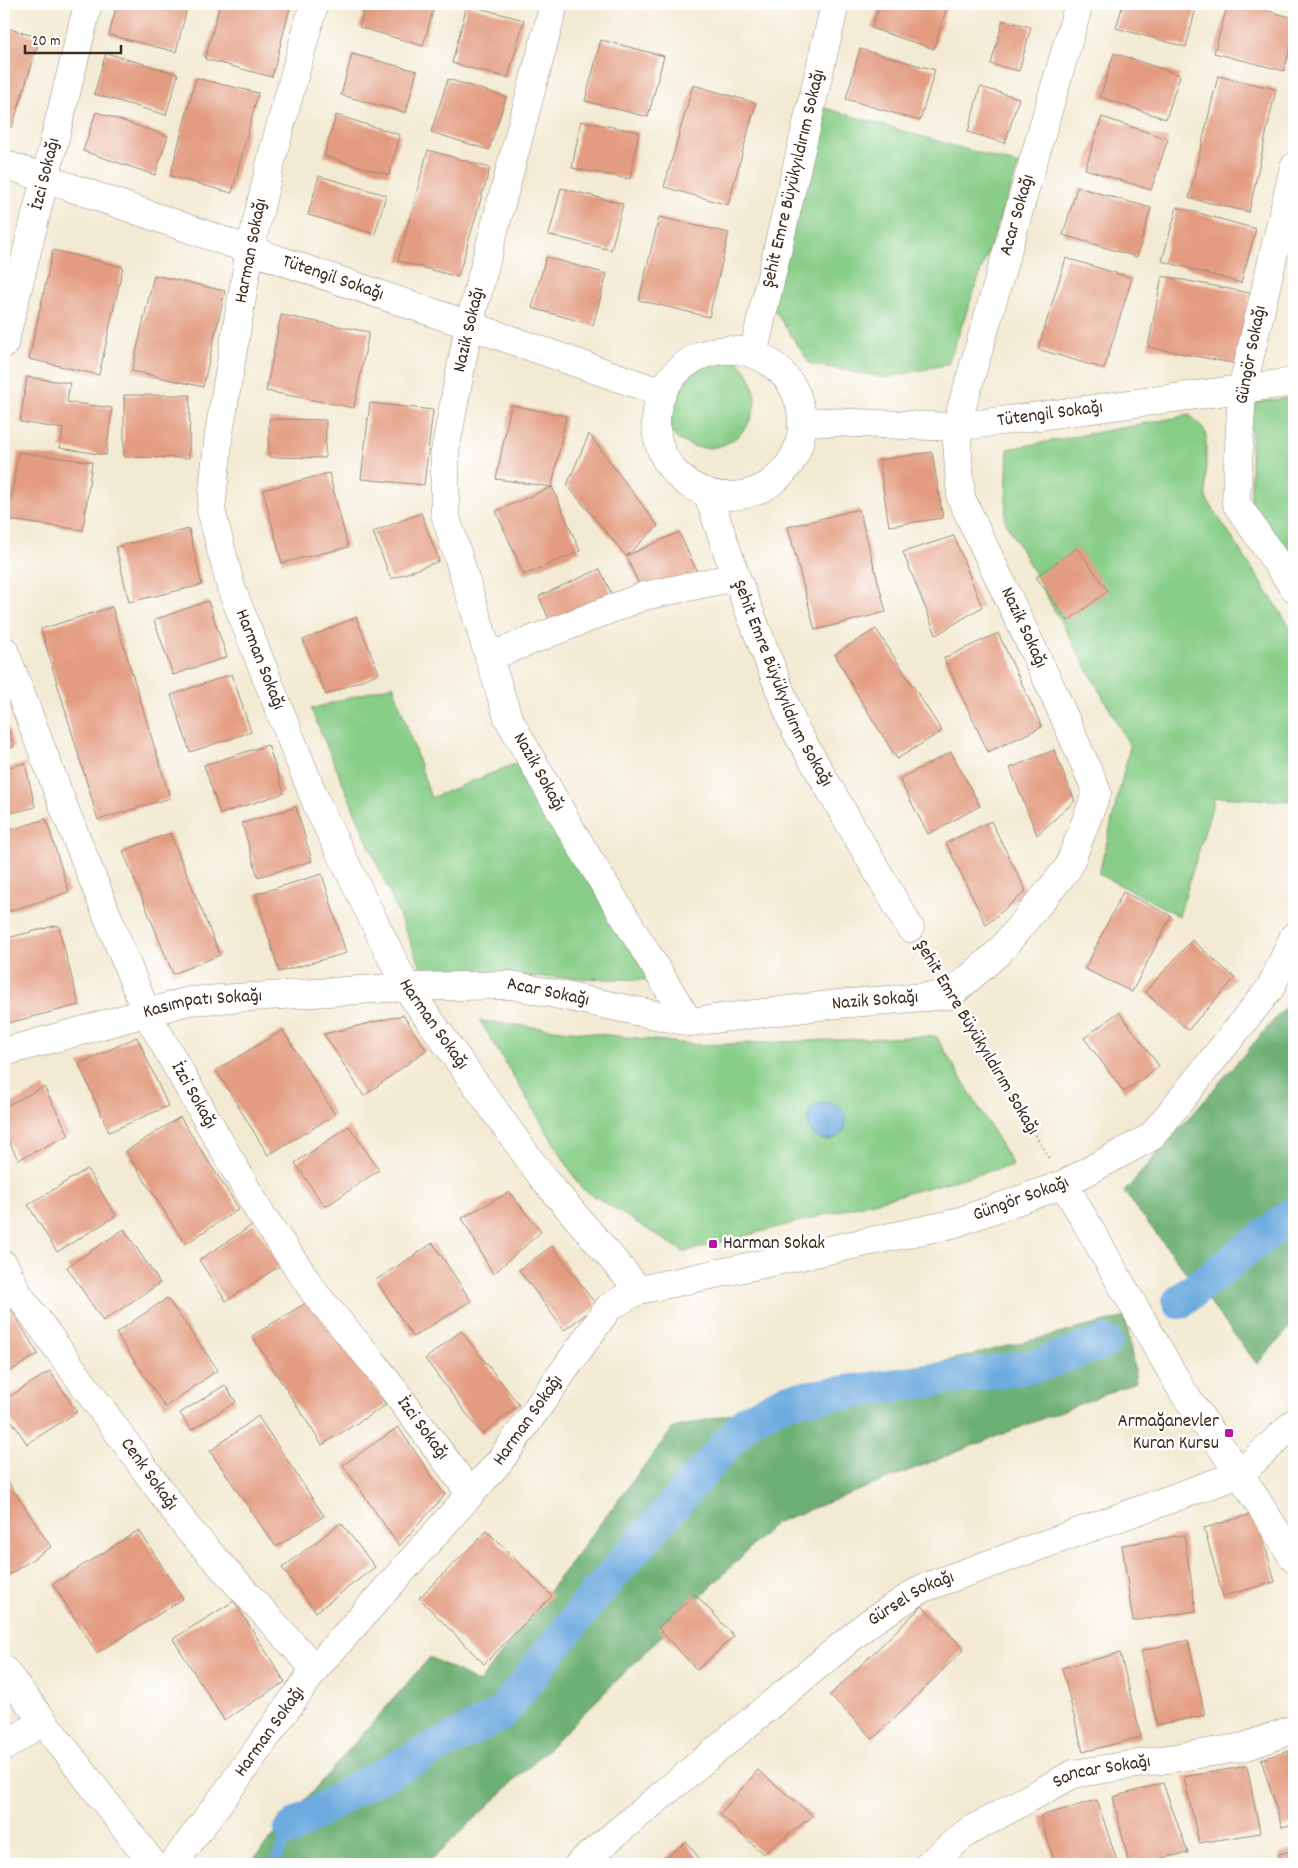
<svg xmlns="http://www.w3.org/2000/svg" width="1298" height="1868" viewBox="0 0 1298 1868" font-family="Dekko,sans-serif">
  <rect width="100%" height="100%" fill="#fff"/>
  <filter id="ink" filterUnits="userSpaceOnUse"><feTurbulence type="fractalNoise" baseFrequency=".02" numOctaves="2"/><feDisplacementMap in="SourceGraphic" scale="10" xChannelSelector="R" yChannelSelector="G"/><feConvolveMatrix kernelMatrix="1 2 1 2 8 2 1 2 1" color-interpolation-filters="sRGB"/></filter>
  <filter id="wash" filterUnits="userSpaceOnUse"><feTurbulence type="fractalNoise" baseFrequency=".0096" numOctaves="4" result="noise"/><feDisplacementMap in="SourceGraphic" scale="20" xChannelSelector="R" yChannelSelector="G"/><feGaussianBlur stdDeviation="1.12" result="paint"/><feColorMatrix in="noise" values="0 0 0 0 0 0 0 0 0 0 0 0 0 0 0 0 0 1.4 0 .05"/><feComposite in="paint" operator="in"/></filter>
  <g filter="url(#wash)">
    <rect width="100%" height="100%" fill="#f3ead3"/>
    <!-- green -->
    <path fill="#87cd87" stroke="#617c52" d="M808,103L1019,165L948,364L886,378L810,364L763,293Z
      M657 399a49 49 0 1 1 98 0a49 49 0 1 1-98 0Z
      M1294,397V569L1251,504V403Z
      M1190,415L1206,432V498L1294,633V801L1215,797L1179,916L1099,874L1130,746L1005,521L1008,449Z
      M393,685L431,798L517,763L650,980L424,974L311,709Z
      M480,1021L700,1045L936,1036L1013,1165L684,1252L581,1188Z"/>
    <!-- forest -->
    <path fill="#6db074" stroke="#546d49" d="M1294,997V1323L1257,1364L1124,1192Z
      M1126,1317L1136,1382L775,1523L554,1743L427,1864H249L430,1657L479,1683L673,1428Z"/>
    <!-- water -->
    <path fill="#6daadf" stroke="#546a7e" d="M808 1121a19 19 0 1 1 38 0a19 19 0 1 1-38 0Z"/>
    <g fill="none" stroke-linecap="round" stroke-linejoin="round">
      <!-- stream -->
      <path stroke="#6daadf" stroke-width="10" d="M274,1864L291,1829"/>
      <!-- canal -->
      <path stroke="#6daadf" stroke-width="34" d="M1179,1302L1294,1213
        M291,1829L353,1790L500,1715L594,1596L748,1420L789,1400L1036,1366L1105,1342"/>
    </g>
    <g id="blocks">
      <!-- building -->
      <path fill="#e39c81" d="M117,4H188L176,52L109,35Z
        M220,4H291L272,77L205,59Z
        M366,4H435L423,46L359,27Z
        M880,4H948L934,49L871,28Z
        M1123,4H1197L1186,47L1116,28Z
        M1228,4H1242L1294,18V34L1284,71L1214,53Z
        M467,5L524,20L508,78L452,63Z
        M1003,20L1031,27L1019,71L991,64Z
        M4,27L40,38L12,127L4,125Z
        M601,40L664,56L648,117L585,101Z
        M860,49L935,70L920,121L846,99Z
        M106,53L178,74L166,115L94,94Z
        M1114,53L1180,75L1166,119L1100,97Z
        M352,54L417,71L406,113L341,95Z
        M1218,76L1276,89L1249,212L1189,198Z
        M196,78L258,93L232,193L170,176Z
        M448,79L506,97L489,150L431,132Z
        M693,85L756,103L728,205L664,187Z
        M980,87L1019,98L1005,143L968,132Z
        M96,112L168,136L155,175L83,151Z
        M336,115L400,135L389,175L324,156Z
        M1102,117L1168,139L1151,190L1085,169Z
        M581,121L639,132L630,179L572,168Z
        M428,150L490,168L458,277L398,261Z
        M319,176L386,195L375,234L308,215Z
        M1077,187L1151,208L1137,257L1063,235Z
        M561,188L623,204L611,250L549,235Z
        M1177,207L1256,229L1241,283L1162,261Z
        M659,217L729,233L709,317L639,300Z
        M53,250L123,267L99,375L29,359Z
        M546,257L607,274L593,325L532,308Z
        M1066,258L1132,278L1104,369L1038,349Z
        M154,275L225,291L203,387L132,371Z
        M1162,276L1250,293L1237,364L1148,347Z
        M281,315L369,332L354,408L266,391Z
        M27,377L70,383L67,402L112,408L106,455L60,448L63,429L20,422Z
        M124,395H190L189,458L124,457Z
        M370,403L433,410L424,485L361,479Z
        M511,405L566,416L552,487L496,479Z
        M269,419L326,420L325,458L269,457Z
        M589,434L658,526L626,556L567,485Z
        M18,452L92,462L83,530L8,520Z
        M932,452L943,518L889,526L879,460Z
        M329,473L348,547L282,563L263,490Z
        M552,487L580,551L524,575L496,511Z
        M859,509L886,612L815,630L788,527Z
        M421,513L439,561L391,579L373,532Z
        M189,529L202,585L129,602L116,547Z
        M679,532L697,572L644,596L626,556Z
        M954,536L982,607L936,635L903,552Z
        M1077,548L1108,591L1068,621L1036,577Z
        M600,569L612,595L550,622L539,596Z
        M208,601L227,657L173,675L154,620Z
        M112,607L170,798L98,820L41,629Z
        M356,617L379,673L326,695L303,640Z
        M876,629L942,731L897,759L854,689L835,654Z
        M998,633L1042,727L988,752L944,658Z
        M232,674L251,732L190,752L171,695Z
        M4,713L14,747L4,750Z
        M268,745L284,793L220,814L204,765Z
        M1054,750L1075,801L1037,835L1010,768Z
        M951,752L980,806L928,834L899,779Z
        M25,763L35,807L4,815V768Z
        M296,807L312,861L258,877L242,823Z
        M46,819L69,892L4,913V832Z
        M991,821L1026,891L986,925L946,843Z
        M170,833L220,955L173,974L123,851Z
        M322,874L346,953L279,972L256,894Z
        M1123,892L1171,916L1132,992L1085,969Z
        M58,925L79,1005L4,1024V939Z
        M1192,940L1235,978L1188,1030L1145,992Z
        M1119,1012L1159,1066L1124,1092L1084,1038Z
        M403,1015L426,1050L364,1096L324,1034Z
        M283,1030L335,1115L268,1155L216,1070Z
        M137,1037L168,1106L109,1132L79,1064Z
        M44,1087L69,1135L18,1160L4,1131V1107Z
        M180,1117L239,1209L185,1244L126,1151Z
        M349,1126L379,1170L325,1207L295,1163Z
        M87,1169L116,1216L57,1252L28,1205Z
        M509,1192L541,1232L493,1274L462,1218Z
        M254,1224L281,1265L226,1301L199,1260Z
        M124,1229L160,1283L103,1321L67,1267Z
        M433,1243L471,1301L413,1337L376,1280Z
        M552,1246L597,1306L564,1330L519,1270Z
        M317,1296L386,1405L322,1445L252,1336Z
        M4,1297L38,1354L4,1375Z
        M167,1298L218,1370L165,1407L116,1333Z
        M461,1331L519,1405L482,1434L425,1359Z
        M50,1371L77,1412L27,1444L4,1409V1400Z
        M225,1385L236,1402L191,1430L180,1413Z
        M258,1416L324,1516L276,1547L210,1451Z
        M398,1427L445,1495L399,1546L343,1465Z
        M4,1476L51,1547L4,1578Z
        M1256,1513L1275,1582L1223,1596L1204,1528Z
        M341,1523L375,1567L316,1612L282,1568Z
        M139,1530L183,1599L97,1653L53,1584Z
        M487,1531L552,1596L484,1664L419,1598Z
        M1184,1535L1196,1611L1133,1621L1122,1545Z
        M695,1594L734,1636L697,1670L658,1628Z
        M234,1601L285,1682L224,1720L173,1639Z
        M922,1606L964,1649L873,1739L830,1695Z
        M1188,1640L1205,1715L1157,1725L1141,1651Z
        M1120,1653L1141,1737L1083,1752L1062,1668Z
        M1294,1750V1824L1282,1827L1261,1759Z
        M1247,1766L1260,1833L1199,1843L1184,1777Z
        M758,1770L813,1816L763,1854L720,1814Z
        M1163,1783L1188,1853L1129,1864L1113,1797Z
        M1097,1800L1118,1864H1055L1040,1816Z
        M686,1842L704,1864H658Z
        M1294,1850V1864H1281L1279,1854Z"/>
    </g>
  </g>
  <g filter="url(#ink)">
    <use href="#blocks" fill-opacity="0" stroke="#978a78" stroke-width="1"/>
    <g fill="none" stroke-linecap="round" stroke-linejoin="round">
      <!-- street casing -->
      <g stroke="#978a78" stroke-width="29">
        <g id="street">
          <path id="s1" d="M314,4L273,153L250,250L219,433L211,510L231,588L318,807L406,987L542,1177L639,1290"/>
          <path id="s2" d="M554,4L469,325L445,451V514L508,718L573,833L689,1022L838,1004L950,995L999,952L1068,868L1097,792L1055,696L961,498L956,427L1079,4"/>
          <path id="s3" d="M4,164L250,250L469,325L662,393"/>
          <path d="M1294,167L1242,390L1236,503L1294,588"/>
          <path id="s4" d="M4,344L88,4"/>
          <circle cx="729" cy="423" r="73"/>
          <path id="s5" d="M753,354L835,4"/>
          <path id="s6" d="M803,421L956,427L1294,382"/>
          <path id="s7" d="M707,492L736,577L795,729L910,928"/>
          <path id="s8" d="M4,650L63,805L146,1012L259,1211L317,1296L372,1361L471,1494"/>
          <path d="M489,657L644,596L736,577"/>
          <path id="s9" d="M4,1052L189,1001L406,987L512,985L689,1022"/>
          <path id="s10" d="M4,1265L19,1295L188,1529L315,1669"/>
          <path d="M4,1670L153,1864"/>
          <path d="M4,1747L43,1721"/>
          <path id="s11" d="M173,1864L235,1781L315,1669L499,1462L609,1307L639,1290L952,1224L1064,1184L1151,1137L1271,987L1294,936"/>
          <path id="s12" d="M579,1864L869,1623L923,1588L1240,1474L1294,1423"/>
          <path id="s13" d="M929,1864L966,1833L1073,1774L1244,1747L1294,1729"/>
        </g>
      </g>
      <!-- secondary casing -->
      <g stroke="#978a78" stroke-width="29">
        <path id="secondary" d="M1064,1184L1183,1392L1240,1474L1294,1559"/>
      </g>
      <!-- path -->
      <path stroke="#978a78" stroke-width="3" stroke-dasharray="1 4" stroke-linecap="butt" d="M925,953L932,965
        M965,1020L1049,1158"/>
      <!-- street -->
      <use href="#street" stroke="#fff" stroke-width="28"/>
      <!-- secondary -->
      <use href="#secondary" stroke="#fff" stroke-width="28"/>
    </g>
  </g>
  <!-- markers -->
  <g fill="#b5179e" stroke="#fff" stroke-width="2">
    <rect x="708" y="1239" width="10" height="10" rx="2.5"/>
    <rect x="1224" y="1428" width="10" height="10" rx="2.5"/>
  </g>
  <g text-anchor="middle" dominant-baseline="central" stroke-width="5" stroke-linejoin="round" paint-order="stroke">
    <!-- street labels -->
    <g font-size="19" fill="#3b2a1e" stroke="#fff">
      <text stroke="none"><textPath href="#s4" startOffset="175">İzci Sokağı</textPath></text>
      <text stroke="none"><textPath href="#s5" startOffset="180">Şehit Emre Büyükyıldırım Sokağı</textPath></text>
      <text stroke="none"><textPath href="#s2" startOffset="2224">Acar Sokağı</textPath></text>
      <text transform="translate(252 251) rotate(-79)">Harman Sokağı</text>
      <text stroke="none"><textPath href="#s3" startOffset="348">Tütengil Sokağı</textPath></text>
      <text transform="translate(470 330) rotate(-77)">Nazik Sokağı</text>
      <text transform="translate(1252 355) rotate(-79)">Güngör Sokağı</text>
      <text stroke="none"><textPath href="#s6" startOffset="248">Tütengil Sokağı</textPath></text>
      <text transform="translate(1023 628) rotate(65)">Nazik Sokağı</text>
      <text stroke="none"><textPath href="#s1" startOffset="675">Harman Sokağı</textPath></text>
      <text stroke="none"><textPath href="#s7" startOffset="206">Şehit Emre Büyükyıldırım Sokağı</textPath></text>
      <text stroke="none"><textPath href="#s2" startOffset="799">Nazik Sokağı</textPath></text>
      <text stroke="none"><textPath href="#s9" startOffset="552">Acar Sokağı</textPath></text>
      <text stroke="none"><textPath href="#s2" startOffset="1278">Nazik Sokağı</textPath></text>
      <text stroke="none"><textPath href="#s9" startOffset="205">Kasımpatı Sokağı</textPath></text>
      <text stroke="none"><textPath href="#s1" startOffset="1080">Harman Sokağı</textPath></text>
      <text transform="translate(976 1038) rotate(59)">Şehit Emre Büyükyıldırım Sokağı</text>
      <text stroke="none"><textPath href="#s8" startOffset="485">İzci Sokağı</textPath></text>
      <text stroke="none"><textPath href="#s11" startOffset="1136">Güngör Sokağı</textPath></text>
      <text stroke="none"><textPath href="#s11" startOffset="569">Harman Sokağı</textPath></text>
      <text stroke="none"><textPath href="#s8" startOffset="890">İzci Sokağı</textPath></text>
      <text stroke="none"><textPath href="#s10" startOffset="255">Cenk Sokağı</textPath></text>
      <text stroke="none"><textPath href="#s12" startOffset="426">Gürsel Sokağı</textPath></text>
      <text stroke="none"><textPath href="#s11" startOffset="164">Harman Sokağı</textPath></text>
      <text stroke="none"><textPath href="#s13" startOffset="199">Sancar Sokağı</textPath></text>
    </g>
    <!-- poi labels -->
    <g font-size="19" fill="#3b2a1e" stroke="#fff" text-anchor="start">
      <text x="723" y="1244">Harman Sokak</text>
      <text x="1219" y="1422" text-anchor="end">Armağanevler<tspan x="1219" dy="22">Kuran Kursu</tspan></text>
    </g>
  </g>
  <!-- margin -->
  <rect width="1298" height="1868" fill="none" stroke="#fff" stroke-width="20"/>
  <!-- scale -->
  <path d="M25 45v8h96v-8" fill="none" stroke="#3b2a1e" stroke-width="2.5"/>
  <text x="32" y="45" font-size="15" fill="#3b2a1e" stroke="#ffffff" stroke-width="4" paint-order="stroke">20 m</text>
</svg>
